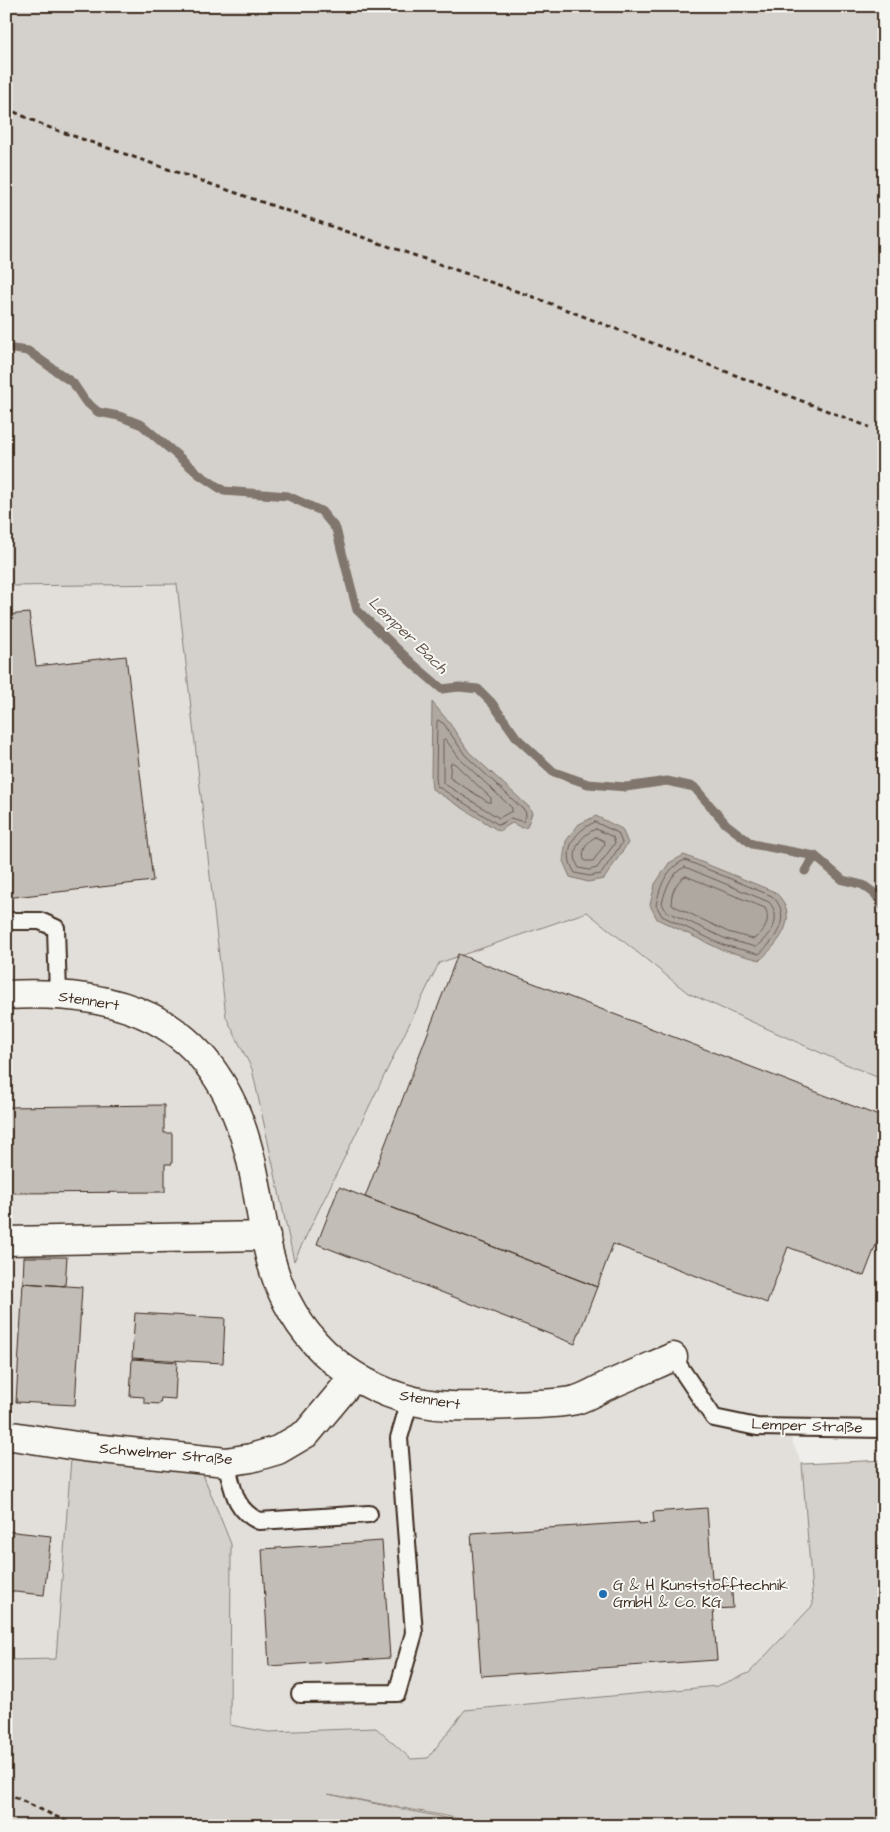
<svg xmlns="http://www.w3.org/2000/svg" width="890" height="1832" viewBox="0 0 890 1832" font-family="'Architects Daughter',sans-serif">
  <rect width="100%" height="100%" fill="#efeeea"/>
  <filter id="ink" filterUnits="userSpaceOnUse"><feTurbulence type="fractalNoise" baseFrequency=".02" numOctaves="2"/><feDisplacementMap in="SourceGraphic" scale="10" xChannelSelector="R" yChannelSelector="G"/><feConvolveMatrix kernelMatrix="1 2 1 2 8 2 1 2 1" color-interpolation-filters="sRGB"/></filter>
  <g filter="url(#ink)">
    <!-- built -->
    <path fill="#e2dfdb" d="M177,584L226,1017L252,1069L294,1261L439,963L587,912L688,993L841,1062L884,1080V1418L783,1420L802,1464L813,1605L749,1673L717,1686L465,1710L428,1758L411,1759L376,1728L268,1732L230,1725L231,1544L71,1458L56,1660H6V586Z"/>
    <!-- green -->
    <path fill="#d4d1cc" stroke="#887e75" d="M6,6H884V1080L841,1062L688,993L587,912L439,963L294,1261L252,1069L226,1017L177,584L6,586Z
      M71,1458L202,1472L231,1544L230,1725L268,1732L376,1728L411,1759L428,1758L465,1710L717,1686L749,1673L813,1605L802,1464L884,1460V1826H499L328,1794L485,1826H6V1660L56,1659Z"/>
    <!-- water -->
    <path fill="#afa8a1" stroke="#81766d" d="M432,702L448,721L469,752L529,807L532,813L527,827L522,828L512,823L499,831L432,789L431,778Z
      M596,816L622,829L628,843L604,879L588,882L570,877L563,861L566,841L579,824Z
      M684,855L775,892C801,916 781,941 760,960L722,950L657,919L650,905L655,884L669,863Z"/>
    <g fill="none" stroke-linecap="round" stroke-linejoin="round">
      <!-- shore -->
      <path stroke="#695c52" stroke-width="1" d="M438,720L444,724L465,755L525,811L526,814L523,822L511,818L499,825L437,786L436,777L437,722Z
        M445,739L461,760L512,808V811L499,818L443,783V741Z
        M451,763H454L491,798V802H488L450,778Z
        M595,822L618,833L622,843L601,874L589,876L575,873C561,851 574,831 595,822Z
        M596,829L613,837L615,843L597,868L589,870L579,868C569,852 580,835 596,829Z
        M596,837L604,841L605,844L593,861H585C580,853 587,840 596,837Z
        M685,860L772,896C793,915 776,940 759,954L723,945L662,916L656,905C660,886 666,868 685,860Z
        M685,867L769,902C783,917 771,937 756,947L726,939L666,911L662,903C666,889 670,873 685,867Z
        M686,876L765,908C771,919 765,933 753,939L728,932L672,905C669,896 677,879 686,876Z"/>
      <!-- stream -->
      <path stroke="#81766d" stroke-width="9" d="M6,348L28,351L73,383L85,401L98,412L119,416L142,425L200,475L224,491L288,496L321,511L336,529L357,610L413,664L442,689L459,687L478,689L492,703L517,738L554,772L588,784L626,787L667,781L694,787L726,824L752,844L815,856L843,880L863,885L874,893L884,907
        M805,871L815,856"/>
    </g>
    <!-- building -->
    <path fill="#c2bdb7" stroke="#3b2a1e" d="M29,613L36,666L126,656L153,881L6,898V615Z
      M458,954L884,1118V1224L864,1276L788,1247L767,1303L613,1244L597,1287L365,1197Z
      M164,1105V1133H172V1164H165V1192L6,1193V1107Z
      M339,1187L597,1287L575,1344L317,1244Z
      M24,1257H67L65,1286L23,1283Z
      M23,1283L82,1287L75,1405L16,1402Z
      M135,1313L225,1318L223,1363L132,1358Z
      M132,1359L177,1362L175,1399L161,1398L160,1404L144,1403V1397L130,1396Z
      M707,1508L712,1579L731,1578L733,1608L713,1609L717,1660L481,1676L471,1533L639,1522V1524L654,1523L653,1512Z
      M6,1531L51,1536L44,1595L6,1591Z
      M382,1541L390,1658L269,1666L262,1549Z"/>
    <g fill="none" stroke-linecap="round" stroke-linejoin="round">
      <!-- service casing -->
      <g stroke="#3b2a1e" stroke-width="20">
        <path id="service" d="M6,921H40L56,928L58,995
          M673,1357L714,1418L757,1427L884,1429
          M226,1462C233,1487 233,1509 259,1521L369,1514
          M300,1694L397,1693L414,1633L399,1438L410,1400"/>
      </g>
      <!-- minor casing -->
      <g stroke="#3b2a1e" stroke-width="31">
        <path id="minor" d="M6,995C133,988 218,1027 250,1156C262,1204 263,1257 287,1302C318,1363 380,1402 449,1406C470,1407 491,1406 513,1405C530,1404 561,1404 576,1400C586,1397 596,1391 606,1386C628,1377 650,1367 673,1357
          M6,1241L266,1236
          M6,1435L83,1447L226,1462L251,1458L278,1450L307,1433L354,1377"/>
      </g>
      <!-- path -->
      <path stroke="#3b2a1e" stroke-width="3" stroke-dasharray="5 4" stroke-linecap="butt" d="M6,108L45,126L536,298L869,427
        M6,1793L76,1826"/>
      <!-- service -->
      <use href="#service" stroke="#f6f6f2" stroke-width="16"/>
      <!-- minor -->
      <use href="#minor" stroke="#f6f6f2" stroke-width="28"/>
    </g>
  </g>
  <!-- markers -->
  <circle fill="#1f6fb2" stroke="#f6f6f2" stroke-width="2" cx="603" cy="1594" r="5"/>
  <g text-anchor="middle" dominant-baseline="central" stroke-width="4" stroke-linejoin="round" paint-order="stroke">
    <!-- street labels -->
    <g font-size="15" fill="#3b2a1e" stroke="#f6f6f2">
      <text transform="translate(89 1001) rotate(9)">Stennert</text>
      <text transform="translate(430 1400) rotate(9)">Stennert</text>
      <text transform="translate(807 1426) rotate(2)">Lemper Straße</text>
      <text transform="translate(166 1454) rotate(5)">Schwelmer Straße</text>
    </g>
    <!-- poi labels -->
    <g font-size="15" fill="#3b2a1e" stroke="#f6f6f2" text-anchor="start">
      <text x="613" y="1585">G &amp; H Kunststofftechnik<tspan x="613" dy="17">GmbH &amp; Co. KG</tspan></text>
    </g>
    <!-- water labels -->
    <g font-size="16" font-style="italic" fill="#64564c" stroke="#f6f6f2">
      <text transform="translate(408 635) rotate(44)">Lemper Bach</text>
    </g>
  </g>
  <!-- margin -->
  <rect width="890" height="1832" fill="none" stroke="#f6f6f2" stroke-width="25"/>
  <rect x="12" y="12" width="865" height="1807" fill="none" stroke="#3b2a1e" stroke-width="2" filter="url(#ink)"/>
</svg>
